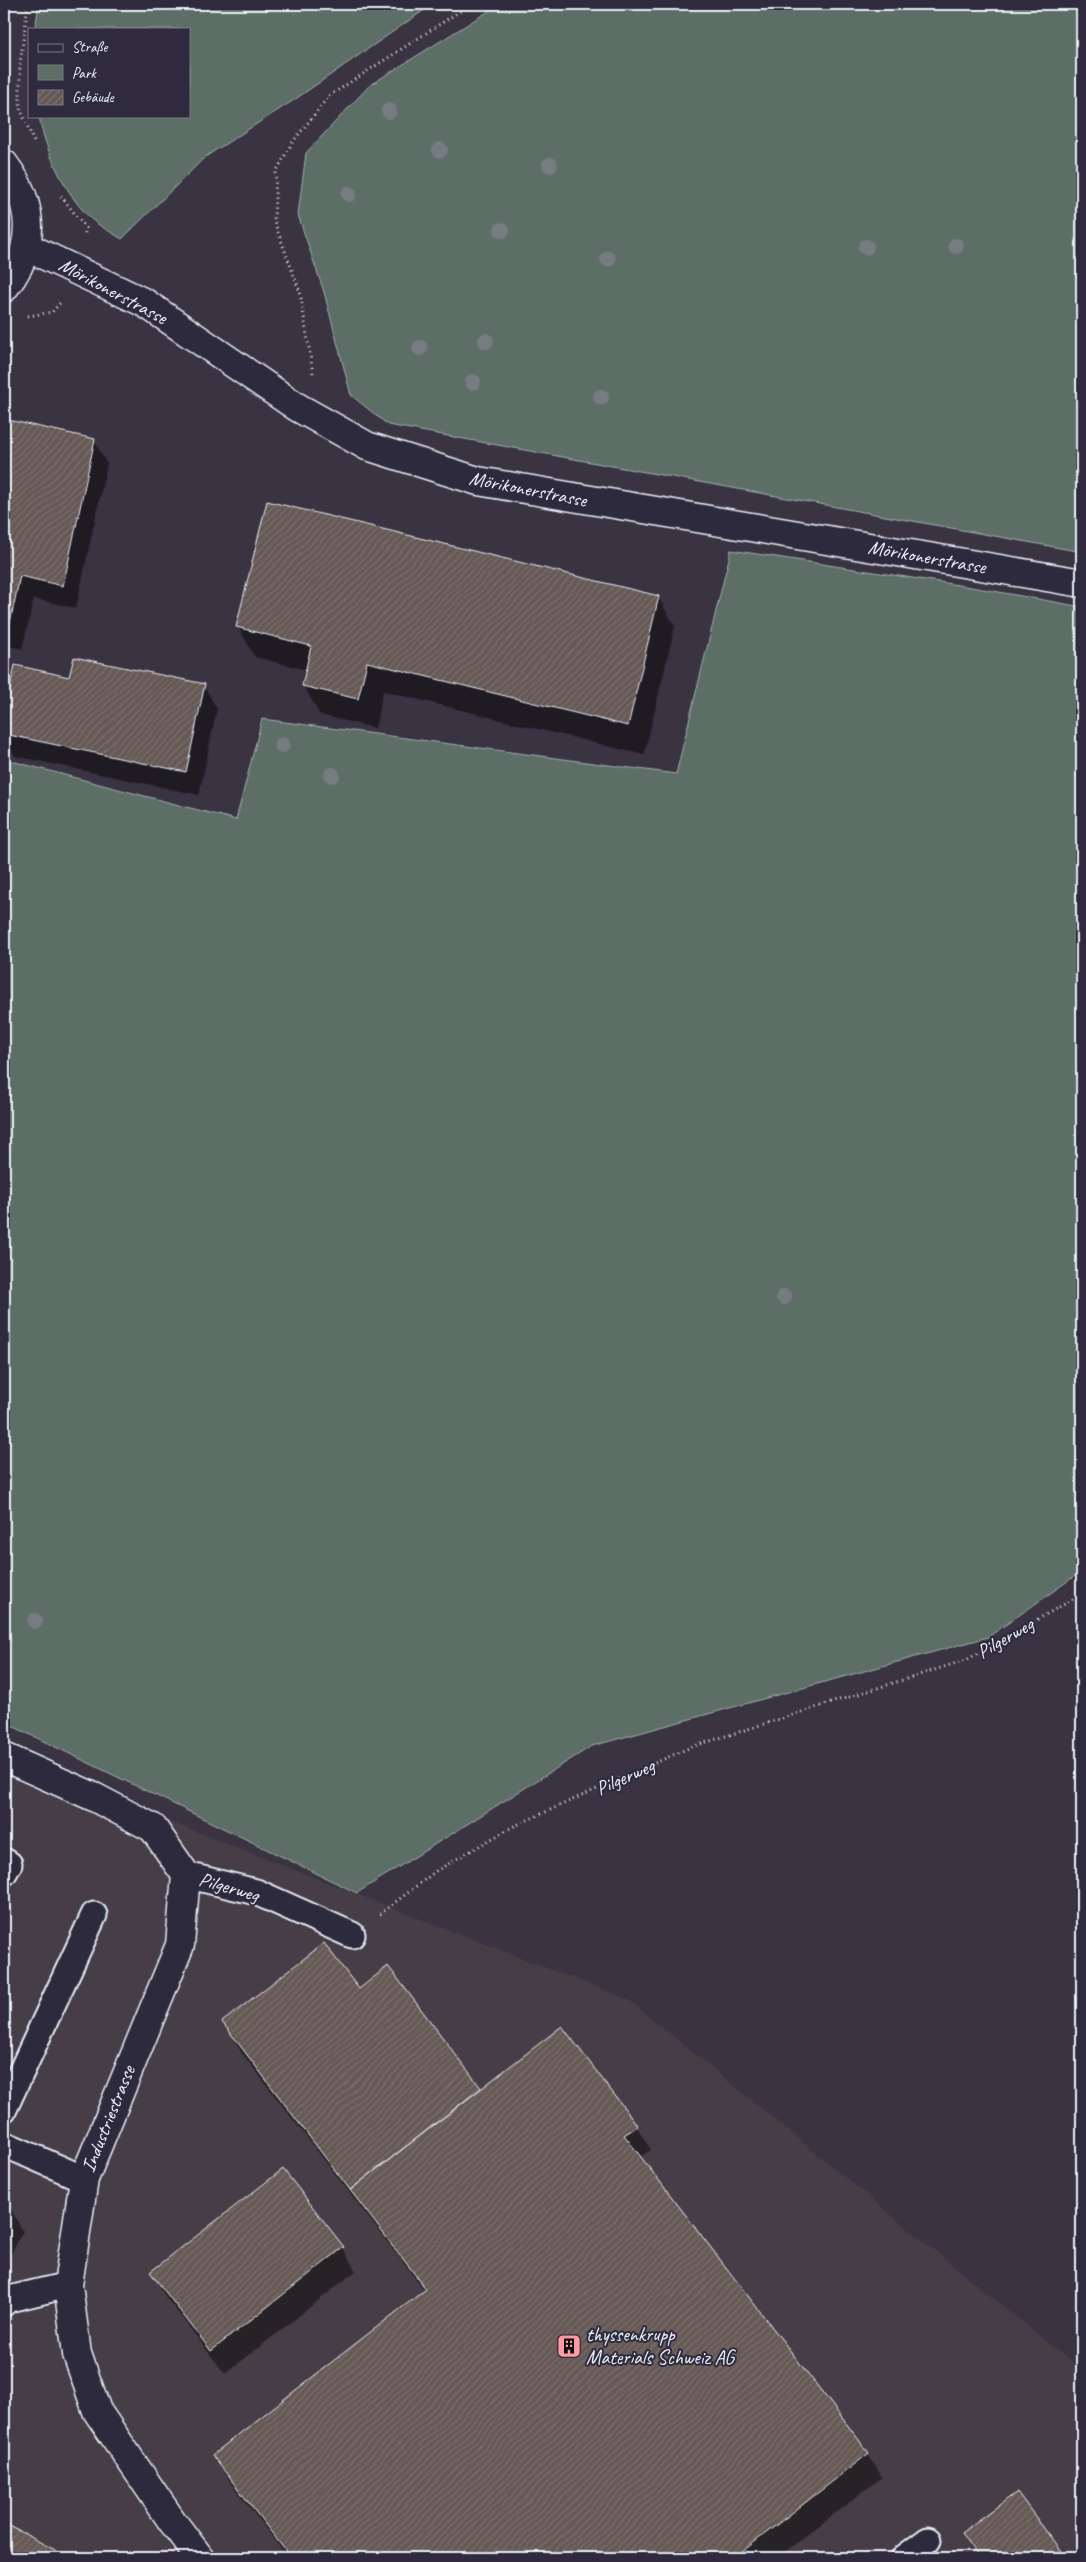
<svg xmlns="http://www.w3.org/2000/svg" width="1086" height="2562" viewBox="0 0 1086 2562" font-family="Caveat,sans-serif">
  <defs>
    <pattern id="building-hatch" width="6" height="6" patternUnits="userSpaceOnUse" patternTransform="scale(1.25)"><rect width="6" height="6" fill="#655854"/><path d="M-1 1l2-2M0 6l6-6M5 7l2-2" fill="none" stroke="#7b706d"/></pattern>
  </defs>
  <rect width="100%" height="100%" fill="#3a3342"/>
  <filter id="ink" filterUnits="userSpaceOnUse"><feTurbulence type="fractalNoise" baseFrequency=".02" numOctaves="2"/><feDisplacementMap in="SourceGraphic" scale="10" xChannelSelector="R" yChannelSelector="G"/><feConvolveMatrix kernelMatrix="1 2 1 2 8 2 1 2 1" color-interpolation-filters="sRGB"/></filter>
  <g filter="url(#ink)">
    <!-- built -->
    <path fill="#473e47" d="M4,1757L629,2000L1082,2371V2558H4Z"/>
    <!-- green -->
    <path fill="#5c6e66" stroke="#a2b0af" d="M39,4H433L294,100L205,157L122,239C114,234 105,229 96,223C68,201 45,151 39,116H189V29H35Z
      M500,4H1082V552L388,425L351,395L324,292L298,215L306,153L370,85Z
      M731,550L971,587L1082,607V1571L988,1637L592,1746L357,1893L4,1722V759L236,820L262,719L676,774Z"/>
    <!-- shadow -->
    <path fill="#0007" d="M9,422L94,440L107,464L76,608L34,599L22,649L4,645V443Z
      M658,597L675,626L644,755L383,691L375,728L320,715L303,685L307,670L255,657L238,627Z
      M16,667L70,678L204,686L217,709L199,795L15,756L4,736V724Z
      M388,1968L481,2090L562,2028L637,2127L651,2150L639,2157L868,2454L882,2477L777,2558H288L227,2478L213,2455L425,2291L241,2052L224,2022L358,1990Z
      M282,2171L343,2248L356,2271L225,2374L165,2296L152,2273Z
      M4,2197L23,2231L4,2268Z
      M1017,2493L1064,2558L976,2557L962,2534Z
      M4,2524L67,2558H4Z"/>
    <!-- building -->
    <path fill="url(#building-hatch)" stroke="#e8f1f8" d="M8,420L95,439L63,586L20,576L9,627L4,625V438Z
      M267,501L659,596L628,726L367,662L358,699L302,686L311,646L236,627Z
      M74,657L205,684L186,772L4,734V718L15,665L69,677Z
      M324,1943L359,1989L388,1966L481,2088L350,2190L222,2022Z
      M562,2026L638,2126L624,2135L869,2453L734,2558H643L639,2552L631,2558H291L212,2455L426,2289L350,2190Z
      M283,2169L344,2247L211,2351L150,2272Z
      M1017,2492L1066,2558H979L961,2533Z
      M4,2523L70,2558H4Z"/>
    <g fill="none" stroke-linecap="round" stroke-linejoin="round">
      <!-- lane casing -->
      <g stroke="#e8f1f8" stroke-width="29">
        <path id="lane" d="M4,1861L9,1864L4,1873
          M186,1875L256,1892L352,1935
          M4,2109L94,1915
          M4,2144L84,2179
          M4,2303L5,2300L68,2285
          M904,2558L928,2540"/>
      </g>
      <!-- street casing -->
      <g stroke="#e8f1f8" stroke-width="31">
        <path id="street" d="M27,247L145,303L297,407L367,446L478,481L1082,583
          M4,1757L94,1797L153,1828L186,1875L180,1945L84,2179L68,2285L77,2354L97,2411L172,2521L200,2558"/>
      </g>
      <!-- primary casing -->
      <g stroke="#e8f1f8" stroke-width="31">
        <path id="primary" d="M4,164C35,205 37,247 4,288"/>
      </g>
      <!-- path -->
      <path stroke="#e8f1f8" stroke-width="3" stroke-dasharray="1 4" stroke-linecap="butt" d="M28,4L20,64V108L34,142
        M61,196L86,228L84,236
        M28,316L52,312L60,303
        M313,373L300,292L274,221L276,172L292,143L329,96L471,4
        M380,1914L436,1871L512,1827L691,1747L966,1660L1082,1594"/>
      <!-- lane -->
      <use href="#lane" stroke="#2f2a3d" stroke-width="25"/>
      <!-- street -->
      <use href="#street" stroke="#2f2a3d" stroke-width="28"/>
      <!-- primary -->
      <use href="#primary" stroke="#2f2a3d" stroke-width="28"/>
    </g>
    <!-- trees -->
    <g fill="#777b82">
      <circle cx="389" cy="111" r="8"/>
      <circle cx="440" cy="150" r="8"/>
      <circle cx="550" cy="165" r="8"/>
      <circle cx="349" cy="194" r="8"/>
      <circle cx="502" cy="230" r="8"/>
      <circle cx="956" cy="246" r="8"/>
      <circle cx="866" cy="247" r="8"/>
      <circle cx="608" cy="259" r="8"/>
      <circle cx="486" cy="341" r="8"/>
      <circle cx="420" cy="348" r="8"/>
      <circle cx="473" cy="382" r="8"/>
      <circle cx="601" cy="397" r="8"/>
      <circle cx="282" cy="745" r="8"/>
      <circle cx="332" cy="775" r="8"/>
      <circle cx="784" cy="1297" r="8"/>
      <circle cx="35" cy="1621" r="8"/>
    </g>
  </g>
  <!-- icons -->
  <defs>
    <g id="building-square" transform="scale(1.25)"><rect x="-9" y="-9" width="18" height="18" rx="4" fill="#ff9aa2" stroke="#2f2a3d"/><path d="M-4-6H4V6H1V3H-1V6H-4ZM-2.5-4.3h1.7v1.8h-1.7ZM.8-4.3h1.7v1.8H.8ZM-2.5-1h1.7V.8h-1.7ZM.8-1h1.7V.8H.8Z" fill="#111"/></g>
  </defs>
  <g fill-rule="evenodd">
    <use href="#building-square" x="569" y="2346"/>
  </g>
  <g text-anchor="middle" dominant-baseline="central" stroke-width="4" stroke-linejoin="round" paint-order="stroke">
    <!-- street labels -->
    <g font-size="20" fill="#e8f1f8" stroke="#2f2a3d">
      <text transform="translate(113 291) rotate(28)">Mörikonerstrasse</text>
      <text transform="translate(528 489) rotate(11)">Mörikonerstrasse</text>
      <text transform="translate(927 557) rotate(10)">Mörikonerstrasse</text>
      <text transform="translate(1005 1638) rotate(-30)">Pilgerweg</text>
      <text transform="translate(625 1777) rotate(-24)">Pilgerweg</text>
      <text transform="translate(229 1887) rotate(16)">Pilgerweg</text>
      <text transform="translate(108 2119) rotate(-68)">Industriestrasse</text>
    </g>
    <!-- poi labels -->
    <g font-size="20" fill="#e8f1f8" stroke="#2f2a3d" text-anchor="start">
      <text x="586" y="2334">thyssenkrupp<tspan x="586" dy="23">Materials Schweiz AG</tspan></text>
    </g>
  </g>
  <!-- margin -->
  <rect width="1086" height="2562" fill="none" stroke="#2f2a3d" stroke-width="20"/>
  <rect x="10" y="10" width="1066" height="2542" fill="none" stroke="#e8f1f8" stroke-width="2" filter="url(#ink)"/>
  <!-- legend -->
  <rect x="28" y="28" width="162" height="90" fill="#2f2a3d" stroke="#797a88"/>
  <rect x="38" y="44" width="25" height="8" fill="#2f2a3d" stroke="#797a88"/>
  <text x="72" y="52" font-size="15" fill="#e8f1f8">Straße</text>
  <rect x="38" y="65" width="25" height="15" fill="#5c6e66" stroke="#797a88"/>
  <text x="72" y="78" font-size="15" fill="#e8f1f8">Park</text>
  <rect x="38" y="90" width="25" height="15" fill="url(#building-hatch)" stroke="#797a88"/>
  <text x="72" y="102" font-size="15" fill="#e8f1f8">Gebäude</text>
</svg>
